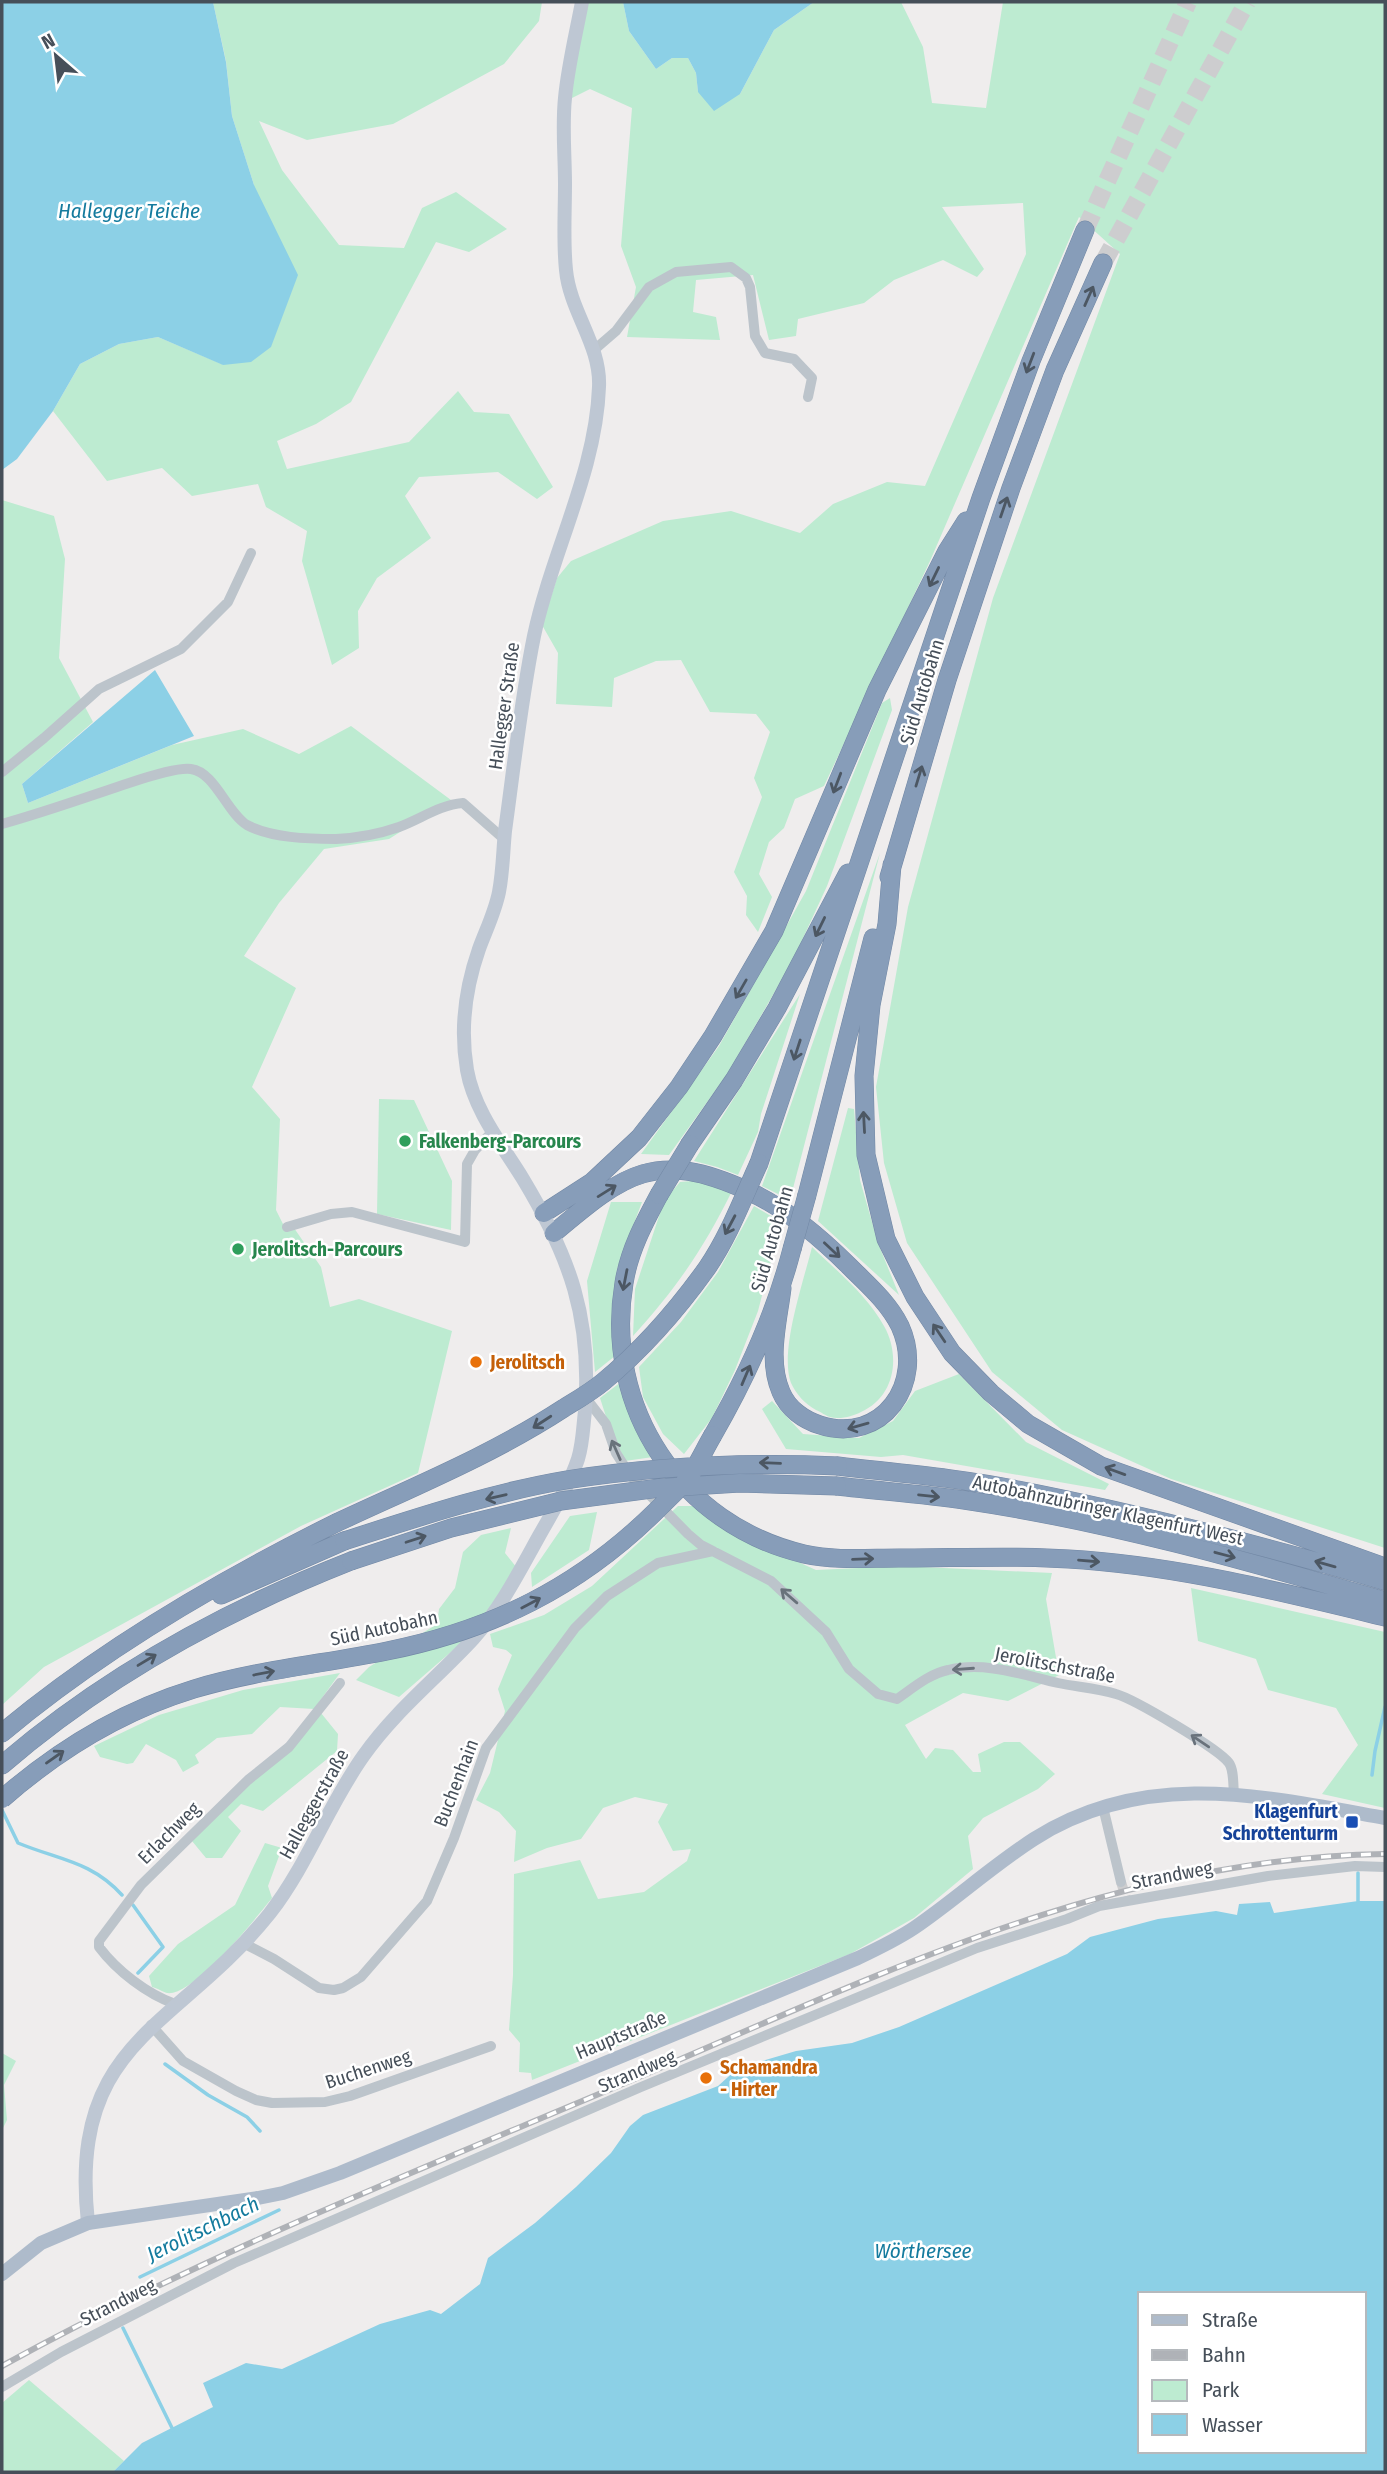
<svg xmlns="http://www.w3.org/2000/svg" width="1387" height="2474" viewBox="0 0 1387 2474" font-family="'Fira Sans Condensed',sans-serif">
  <rect width="100%" height="100%" fill="#efeded"/>
  <!-- green -->
  <path fill="#bdebd1" d="M213,2H542L539,21L504,64L393,124L307,140L259,121L282,170L339,245L404,248L422,208L456,192L507,229L469,252L436,242L351,402L316,424L277,441L287,469L409,442L458,391L474,412L509,414L553,487L537,499L498,472L419,477L405,496L431,538L377,578L358,611L359,648L332,665L302,561L307,531L266,507L258,484L192,496L162,468L107,481L53,411L80,364L119,344L158,337L224,365L254,185L232,116L226,61Z
    M582,2H623L629,31L656,69L672,58H688L696,73L698,92L740,94L774,30L814,2H901L923,47L932,103L986,108L1003,2H1385V1548L1171,1479L1062,1430L992,1372L907,1243L884,1163L876,1087L908,907L993,598L1120,254L1079,217L930,561L824,786L795,799L784,828L769,842L759,874L772,897L758,932L746,915L747,896L734,872L762,797L754,778L770,732L756,714L710,712L681,660L656,661L614,678L612,707L556,704L558,653L542,625L557,578L571,561L663,521L731,511L800,533L833,504L887,482L925,486L1026,254L1023,203L942,207L984,269L977,277L943,260L894,280L864,303L798,319L796,336L769,340L753,275L696,280L693,312L716,317L720,340L627,337L636,287L621,246L632,108L590,89L564,102Z
    M2,500L54,516L65,559L59,658L93,722L22,784L28,803L172,745L243,729L299,754L351,726L451,800L389,839L324,849L279,903L244,956L296,988L252,1087L280,1119L276,1210L283,1224L294,1228L321,1267L330,1307L359,1299L452,1331L418,1473L301,1526L44,1667L2,1705Z
    M890,698L892,710L827,886L793,960L728,1073L669,1155L641,1154L719,1046L806,891L882,703Z
    M880,853L790,1200L762,1186Z
    M800,994L761,1114L758,1132L738,1175L717,1167L694,1161Z
    M379,1099L414,1100L452,1181L451,1230L377,1214Z
    M848,1108L854,1109L860,1180L878,1243L899,1295L818,1221Z
    M704,1180L732,1191C704,1248 676,1289 633,1336L635,1289L664,1201L680,1182Z
    M611,1202H642L617,1269L614,1306L615,1356L595,1372L587,1281Z
    M754,1206L781,1222L758,1311L735,1370L712,1418L684,1454L663,1434L643,1397L639,1367L681,1322L718,1272Z
    M812,1247C837,1271 867,1295 884,1326C901,1356 895,1397 861,1412C853,1416 840,1420 830,1417C826,1416 821,1412 816,1410C805,1404 796,1394 791,1383C779,1351 804,1280 812,1247Z
    M959,1374L1026,1442L1109,1484L1105,1490L903,1455L881,1457L786,1449L762,1409L772,1401L803,1434L859,1438L893,1421L915,1391Z
    M621,1382L653,1457L625,1461L610,1429L600,1398Z
    M678,1506H696L720,1527L816,1570L901,1566L1052,1573L1046,1599L1059,1675L1008,1701L963,1693L905,1725L926,1759L935,1748L953,1750L973,1772H981L978,1754L1004,1742H1020L1055,1774L1038,1789L983,1818L968,1836L973,1869L914,1918L850,1954L532,2080L531,2073L519,2072L520,2043L509,2030L513,1975L514,1874L580,1860L598,1899L644,1892L687,1861L691,1849L673,1851L658,1822L668,1804L635,1797L603,1808L581,1839L547,1848L514,1862L516,1831L499,1812L476,1800L490,1773L505,1711L498,1689L512,1655L506,1650L493,1647L490,1634L544,1615L592,1586Z
    M597,1512L589,1550L532,1587L531,1573L570,1516Z
    M511,1528L505,1553L517,1568L491,1606L459,1645L399,1697L356,1680L369,1667L437,1624L439,1609L455,1588L463,1552L481,1535Z
    M1191,1588L1385,1632V1808L1322,1794L1358,1745L1336,1708L1268,1690L1256,1659L1198,1641Z
    M340,1673L314,1709L280,1707L252,1734L217,1738L195,1755L199,1763L183,1772L176,1760L146,1744L133,1763L127,1764L100,1757L94,1746L159,1715L243,1690Z
    M321,1713L338,1734L337,1751L263,1811L241,1804L228,1817L241,1831L222,1858H206L192,1841Z
    M265,1843L282,1848L268,1886L272,1898C256,1918 193,1997 167,1993C163,1992 157,1988 152,1987L149,1976L178,1944L235,1905Z
    M2,2053L16,2061L4,2085L7,2120L2,2130Z
    M29,2380L124,2461L113,2472H2V2403Z"/>
  <!-- water -->
  <path fill="#8cd0e6" fill-rule="evenodd" d="M2,2H213L226,62L232,116L254,185L298,275L271,347L251,362L223,365L158,337L119,344L80,364L53,411L17,459L2,470Z
    M623,2H814L774,30L740,94L714,111L698,92L696,73L688,58H672L656,69L629,31Z
    M155,670L194,736L28,803L22,784Z
    M1358,1901H1385V2472H113L142,2443L213,2407L203,2383L246,2363L282,2369L380,2324L430,2310L441,2314L480,2284L488,2258L535,2223L576,2187L611,2153L630,2126L643,2115L718,2086L738,2068L796,2051L852,2043L899,2027L1067,1954L1090,1937L1158,1919L1216,1911L1237,1915L1239,1904L1270,1902L1274,1913ZM1140,2294H1364V2451H1140Z"/>
  <g fill="none" stroke-linecap="round" stroke-linejoin="round">
    <!-- stream -->
    <path stroke="#8cd0e6" stroke-width="3.5" d="M1372,1775L1375,1751L1385,1707
      M2,1810L18,1843C59,1860 91,1861 122,1895
      M1358,1873V1901
      M133,1905L163,1947L138,1973
      M165,2064L208,2095L247,2117L260,2131
      M140,2277L279,2210
      M123,2328L173,2430"/>
    <!-- minor-tunnel -->
    <path stroke="#cdcdcf" stroke-width="10" stroke-dasharray="10 5" stroke-linecap="butt" d="M1121,1882L1127,1901"/>
    <!-- motorway-tunnel -->
    <path stroke="#cdcdcf" stroke-width="18" stroke-dasharray="18 9" stroke-linecap="butt" d="M1085,230L1188,2
      M1103,263L1247,2"/>
    <!-- motorway casing -->
    <g stroke="#7288a5" stroke-width="19">
      <path id="motorway" d="M892,865L887,924L871,1005L864,1076L866,1155L886,1239L915,1297L952,1353L991,1393L1028,1424L1101,1466L1385,1567
        M889,877L947,680L1011,488L1055,370L1103,263
        M690,1144L734,1080L777,1008L848,873
        M759,1163L981,498L1031,361L1085,230
        M659,1195C644,1223 629,1251 624,1283C603,1408 681,1525 804,1554C836,1561 867,1558 899,1558C961,1558 1023,1555 1084,1560C1187,1568 1286,1593 1385,1617
        M807,1195L873,938
        M544,1213L592,1182L639,1138L679,1087L713,1036L774,931L877,690L947,551L966,521
        M554,1233C625,1173 656,1149 748,1191C786,1208 820,1237 849,1266C868,1285 888,1302 900,1326C926,1383 882,1445 820,1425C804,1420 788,1409 781,1392C767,1360 778,1321 782,1288
        M713,1435C747,1376 775,1315 792,1249
        M838,1466C898,1473 959,1478 1018,1490C1142,1514 1264,1546 1385,1581
        M837,1486C879,1491 922,1494 964,1500C1107,1521 1247,1561 1385,1601
        M221,1595L344,1541
        M2,1733C102,1649 219,1581 336,1523
        M2,1765C105,1676 224,1611 351,1561"/>
    </g>
    <!-- minor -->
    <path stroke="#bcc4cb" stroke-width="10" d="M594,350L616,331L649,287L676,272L731,267L746,278L750,287L755,336L765,353L794,359L812,378L808,397
      M2,772L44,738L99,689L181,649L228,602L251,553
      M2,824C45,812 87,797 129,783C144,778 177,767 191,769C215,772 227,813 247,825C271,838 309,839 336,839C357,838 379,834 399,827C421,819 439,805 463,803L504,839
      M287,1227L331,1214L352,1212L465,1242L467,1164L475,1150L493,1131
      M586,1398L606,1424L616,1453L630,1475L688,1534L701,1545L771,1581L826,1632L849,1669L878,1694L897,1699C913,1688 929,1674 948,1670C985,1661 1023,1675 1058,1683C1077,1687 1097,1688 1116,1694C1134,1699 1219,1749 1229,1763C1234,1770 1233,1785 1234,1794
      M1103,1807L1121,1882
      M243,1943L274,1959L319,1988L334,1990L343,1988L361,1977L427,1901L454,1838L486,1748L575,1628L607,1596L658,1563L713,1551
      M175,2004C147,1994 117,1971 99,1947V1941L141,1885L248,1780L289,1747L340,1683
      M151,2025L183,2061L236,2091L256,2100L272,2103L325,2102L350,2096L491,2046
      M2,2387L61,2352L234,2263L641,2087L977,1948L1067,1919L1099,1906L1268,1876L1355,1866L1385,1867"/>
    <!-- secondary -->
    <path stroke="#bec7d3" stroke-width="14" d="M88,2223C68,2039 176,2031 270,1913C308,1864 328,1805 364,1755C395,1711 437,1678 473,1639C501,1608 519,1572 539,1536C553,1511 569,1486 578,1459C583,1443 583,1427 585,1411C592,1318 570,1257 523,1179C502,1145 474,1110 467,1070C460,1029 465,989 479,949C486,930 495,912 499,892C503,871 503,851 505,831C514,766 521,700 534,636C551,554 596,472 599,387C601,345 570,312 566,270C563,242 565,213 565,184C565,156 562,126 565,98C568,66 576,34 582,2"/>
    <!-- primary -->
    <path stroke="#aebbcb" stroke-width="14" d="M2,2274L41,2243L88,2223L258,2198L283,2193L340,2173L858,1958C877,1949 896,1940 914,1928C955,1900 992,1866 1034,1839C1146,1768 1263,1796 1385,1818"/>
    <!-- motorway -->
    <use href="#motorway" stroke="#879db9" stroke-width="18"/>
    <!-- rail casing -->
    <g stroke="#afb2b7" stroke-width="6">
      <path id="rail" d="M2,2366C196,2259 402,2177 606,2091C858,1985 1105,1858 1385,1854"/>
    </g>
    <!-- rail -->
    <use href="#rail" stroke="#fff" stroke-width="3.5" stroke-dasharray="10" stroke-linecap="butt"/>
    <!-- motorway-bridge casing -->
    <g stroke="#7288a5" stroke-width="19" stroke-linecap="butt">
      <path id="motorway-bridge" d="M659,1195L690,1144
        M792,1249L807,1195
        M336,1523C413,1487 492,1455 564,1408C577,1400 591,1392 603,1382C643,1349 677,1310 707,1268C729,1236 743,1198 759,1163
        M344,1541C416,1518 490,1493 566,1480C656,1466 747,1462 838,1466
        M351,1561L451,1528L561,1501L659,1488L740,1483L837,1486
        M2,1799C58,1750 122,1711 194,1689C257,1670 323,1664 387,1651C492,1630 579,1587 656,1511C666,1501 677,1491 686,1481C697,1467 704,1450 713,1435"/>
    </g>
    <!-- motorway-bridge -->
    <use href="#motorway-bridge" stroke="#879db9" stroke-width="18"/>
  </g>
  <!-- one-way arrows -->
  <defs><path id="oneway-shaft" d="M-6 0H5M1.5-3L5.5 0L1.5 3" fill="none" stroke-width="1.6" stroke-linecap="round" stroke-linejoin="round" transform="scale(1.75)"/></defs>
  <g stroke="#4c5763">
    <use href="#oneway-shaft" transform="translate(1089 296) rotate(-66)"/>
    <use href="#oneway-shaft" transform="translate(1030 363) rotate(111)"/>
    <use href="#oneway-shaft" transform="translate(1004 507) rotate(-71)"/>
    <use href="#oneway-shaft" transform="translate(934 577) rotate(116)"/>
    <use href="#oneway-shaft" transform="translate(919 776) rotate(-73)"/>
    <use href="#oneway-shaft" transform="translate(837 783) rotate(111)"/>
    <use href="#oneway-shaft" transform="translate(820 927) rotate(116)"/>
    <use href="#oneway-shaft" transform="translate(741 989) rotate(120)"/>
    <use href="#oneway-shaft" transform="translate(797 1050) rotate(108)"/>
    <use href="#oneway-shaft" transform="translate(864 1122) rotate(-93)"/>
    <use href="#oneway-shaft" transform="translate(607 1191) rotate(-32)"/>
    <use href="#oneway-shaft" transform="translate(730 1225) rotate(118)"/>
    <use href="#oneway-shaft" transform="translate(832 1250) rotate(43)"/>
    <use href="#oneway-shaft" transform="translate(625 1280) rotate(101)"/>
    <use href="#oneway-shaft" transform="translate(939 1333) rotate(-124)"/>
    <use href="#oneway-shaft" transform="translate(746 1375) rotate(-67)"/>
    <use href="#oneway-shaft" transform="translate(542 1422) rotate(147)"/>
    <use href="#oneway-shaft" transform="translate(858 1426) rotate(164)"/>
    <use href="#oneway-shaft" transform="translate(770 1463) rotate(-178)"/>
    <use href="#oneway-shaft" transform="translate(1115 1471) rotate(-160)"/>
    <use href="#oneway-shaft" transform="translate(929 1496) rotate(6)"/>
    <use href="#oneway-shaft" transform="translate(496 1497) rotate(167)"/>
    <use href="#oneway-shaft" transform="translate(416 1539) rotate(-18)"/>
    <use href="#oneway-shaft" transform="translate(1225 1555) rotate(15)"/>
    <use href="#oneway-shaft" transform="translate(863 1559) rotate(-2)"/>
    <use href="#oneway-shaft" transform="translate(1089 1561) rotate(5)"/>
    <use href="#oneway-shaft" transform="translate(1325 1564) rotate(-164)"/>
    <use href="#oneway-shaft" transform="translate(531 1603) rotate(-28)"/>
    <use href="#oneway-shaft" transform="translate(147 1660) rotate(-31)"/>
    <use href="#oneway-shaft" transform="translate(264 1673) rotate(-11)"/>
    <use href="#oneway-shaft" transform="translate(55 1757) rotate(-35)"/>
  </g>
  <g stroke="#69727b">
    <use href="#oneway-shaft" transform="translate(616 1450) rotate(-114)"/>
    <use href="#oneway-shaft" transform="translate(789 1596) rotate(-139)"/>
    <use href="#oneway-shaft" transform="translate(963 1669) rotate(176)"/>
    <use href="#oneway-shaft" transform="translate(1200 1741) rotate(-146)"/>
  </g>
  <!-- markers -->
  <g fill="#2e9e5b" stroke="#fff" stroke-width="2.5">
    <circle cx="405" cy="1141" r="7"/>
    <circle cx="238" cy="1249" r="7"/>
  </g>
  <g fill="#e8710a" stroke="#fff" stroke-width="2.5">
    <circle cx="476" cy="1362" r="7"/>
    <circle cx="706" cy="2078" r="7"/>
  </g>
  <rect fill="#1a4fb4" stroke="#fff" stroke-width="2.5" x="1345" y="1815" width="14" height="14" rx="3.5"/>
  <g text-anchor="middle" dominant-baseline="central" stroke-width="5" stroke-linejoin="round" paint-order="stroke">
    <!-- street labels -->
    <g font-size="19" fill="#464f59" stroke="#fff">
      <text transform="translate(922 692) rotate(-73)">Süd Autobahn</text>
      <text transform="translate(504 706) rotate(-82)">Hallegger Straße</text>
      <text transform="translate(772 1239) rotate(-74)">Süd Autobahn</text>
      <text transform="translate(1108 1510) rotate(12)">Autobahnzubringer Klagenfurt West</text>
      <text transform="translate(384 1628) rotate(-12)">Süd Autobahn</text>
      <text transform="translate(1055 1665) rotate(11)">Jerolitschstraße</text>
      <text transform="translate(456 1783) rotate(-69)">Buchenhain</text>
      <text transform="translate(314 1804) rotate(-61)">Halleggerstraße</text>
      <text transform="translate(169 1833) rotate(-45)">Erlachweg</text>
      <text transform="translate(1172 1875) rotate(-11)">Strandweg</text>
      <text transform="translate(621 2035) rotate(-23)">Hauptstraße</text>
      <text transform="translate(368 2069) rotate(-18)">Buchenweg</text>
      <text transform="translate(637 2071) rotate(-23)">Strandweg</text>
      <text transform="translate(118 2302) rotate(-27)">Strandweg</text>
    </g>
    <!-- leisure labels -->
    <g font-size="19" font-weight="bold" fill="#27864d" stroke="#fff" text-anchor="start">
      <text x="419" y="1141">Falkenberg-Parcours</text>
      <text x="252" y="1249">Jerolitsch-Parcours</text>
    </g>
    <!-- food labels -->
    <g font-size="19" font-weight="bold" fill="#c56008" stroke="#fff" text-anchor="start">
      <text x="490" y="1362">Jerolitsch</text>
      <text x="720" y="2067">Schamandra<tspan x="720" dy="22">- Hirter</tspan></text>
    </g>
    <!-- transit labels -->
    <g font-size="19" font-weight="bold" fill="#164399" stroke="#fff" text-anchor="end">
      <text x="1338" y="1811">Klagenfurt<tspan x="1338" dy="22">Schrottenturm</tspan></text>
    </g>
    <!-- water labels -->
    <g font-size="21" font-style="italic" fill="#147b9e" stroke="#fff">
      <text x="129" y="211">Hallegger Teiche</text>
      <text transform="translate(203 2229) rotate(-26)">Jerolitschbach</text>
      <text x="923" y="2251">Wörthersee</text>
    </g>
  </g>
  <!-- border -->
  <rect width="1387" height="2474" fill="none" stroke="#464f59" stroke-width="7"/>
  <!-- legend -->
  <rect x="1138" y="2292" width="228" height="161" fill="#ffffff" stroke="#b5b9bd" stroke-width="2"/>
  <rect x="1152" y="2315" width="35" height="10" fill="#aebbcb" stroke="#b5b9bd" stroke-width="2"/>
  <text x="1202" y="2327" font-size="21" fill="#464f59">Straße</text>
  <rect x="1152" y="2350" width="35" height="10" fill="#afb2b7" stroke="#b5b9bd" stroke-width="2"/>
  <text x="1202" y="2362" font-size="21" fill="#464f59">Bahn</text>
  <rect x="1152" y="2380" width="35" height="21" fill="#bdebd1" stroke="#b5b9bd" stroke-width="2"/>
  <text x="1202" y="2397" font-size="21" fill="#464f59">Park</text>
  <rect x="1152" y="2414" width="35" height="21" fill="#8cd0e6" stroke="#b5b9bd" stroke-width="2"/>
  <text x="1202" y="2432" font-size="21" fill="#464f59">Wasser</text>
  <!-- north arrow -->
  <g transform="translate(56 56) rotate(332)" stroke="#ffffff" stroke-width="5" paint-order="stroke">
  <path d="M0-5L12 26L0 18L-12 26Z" fill="#464f59"/>
  <text y="-10" font-size="19" font-weight="bold" text-anchor="middle" fill="#464f59">N</text>
  </g>
</svg>
